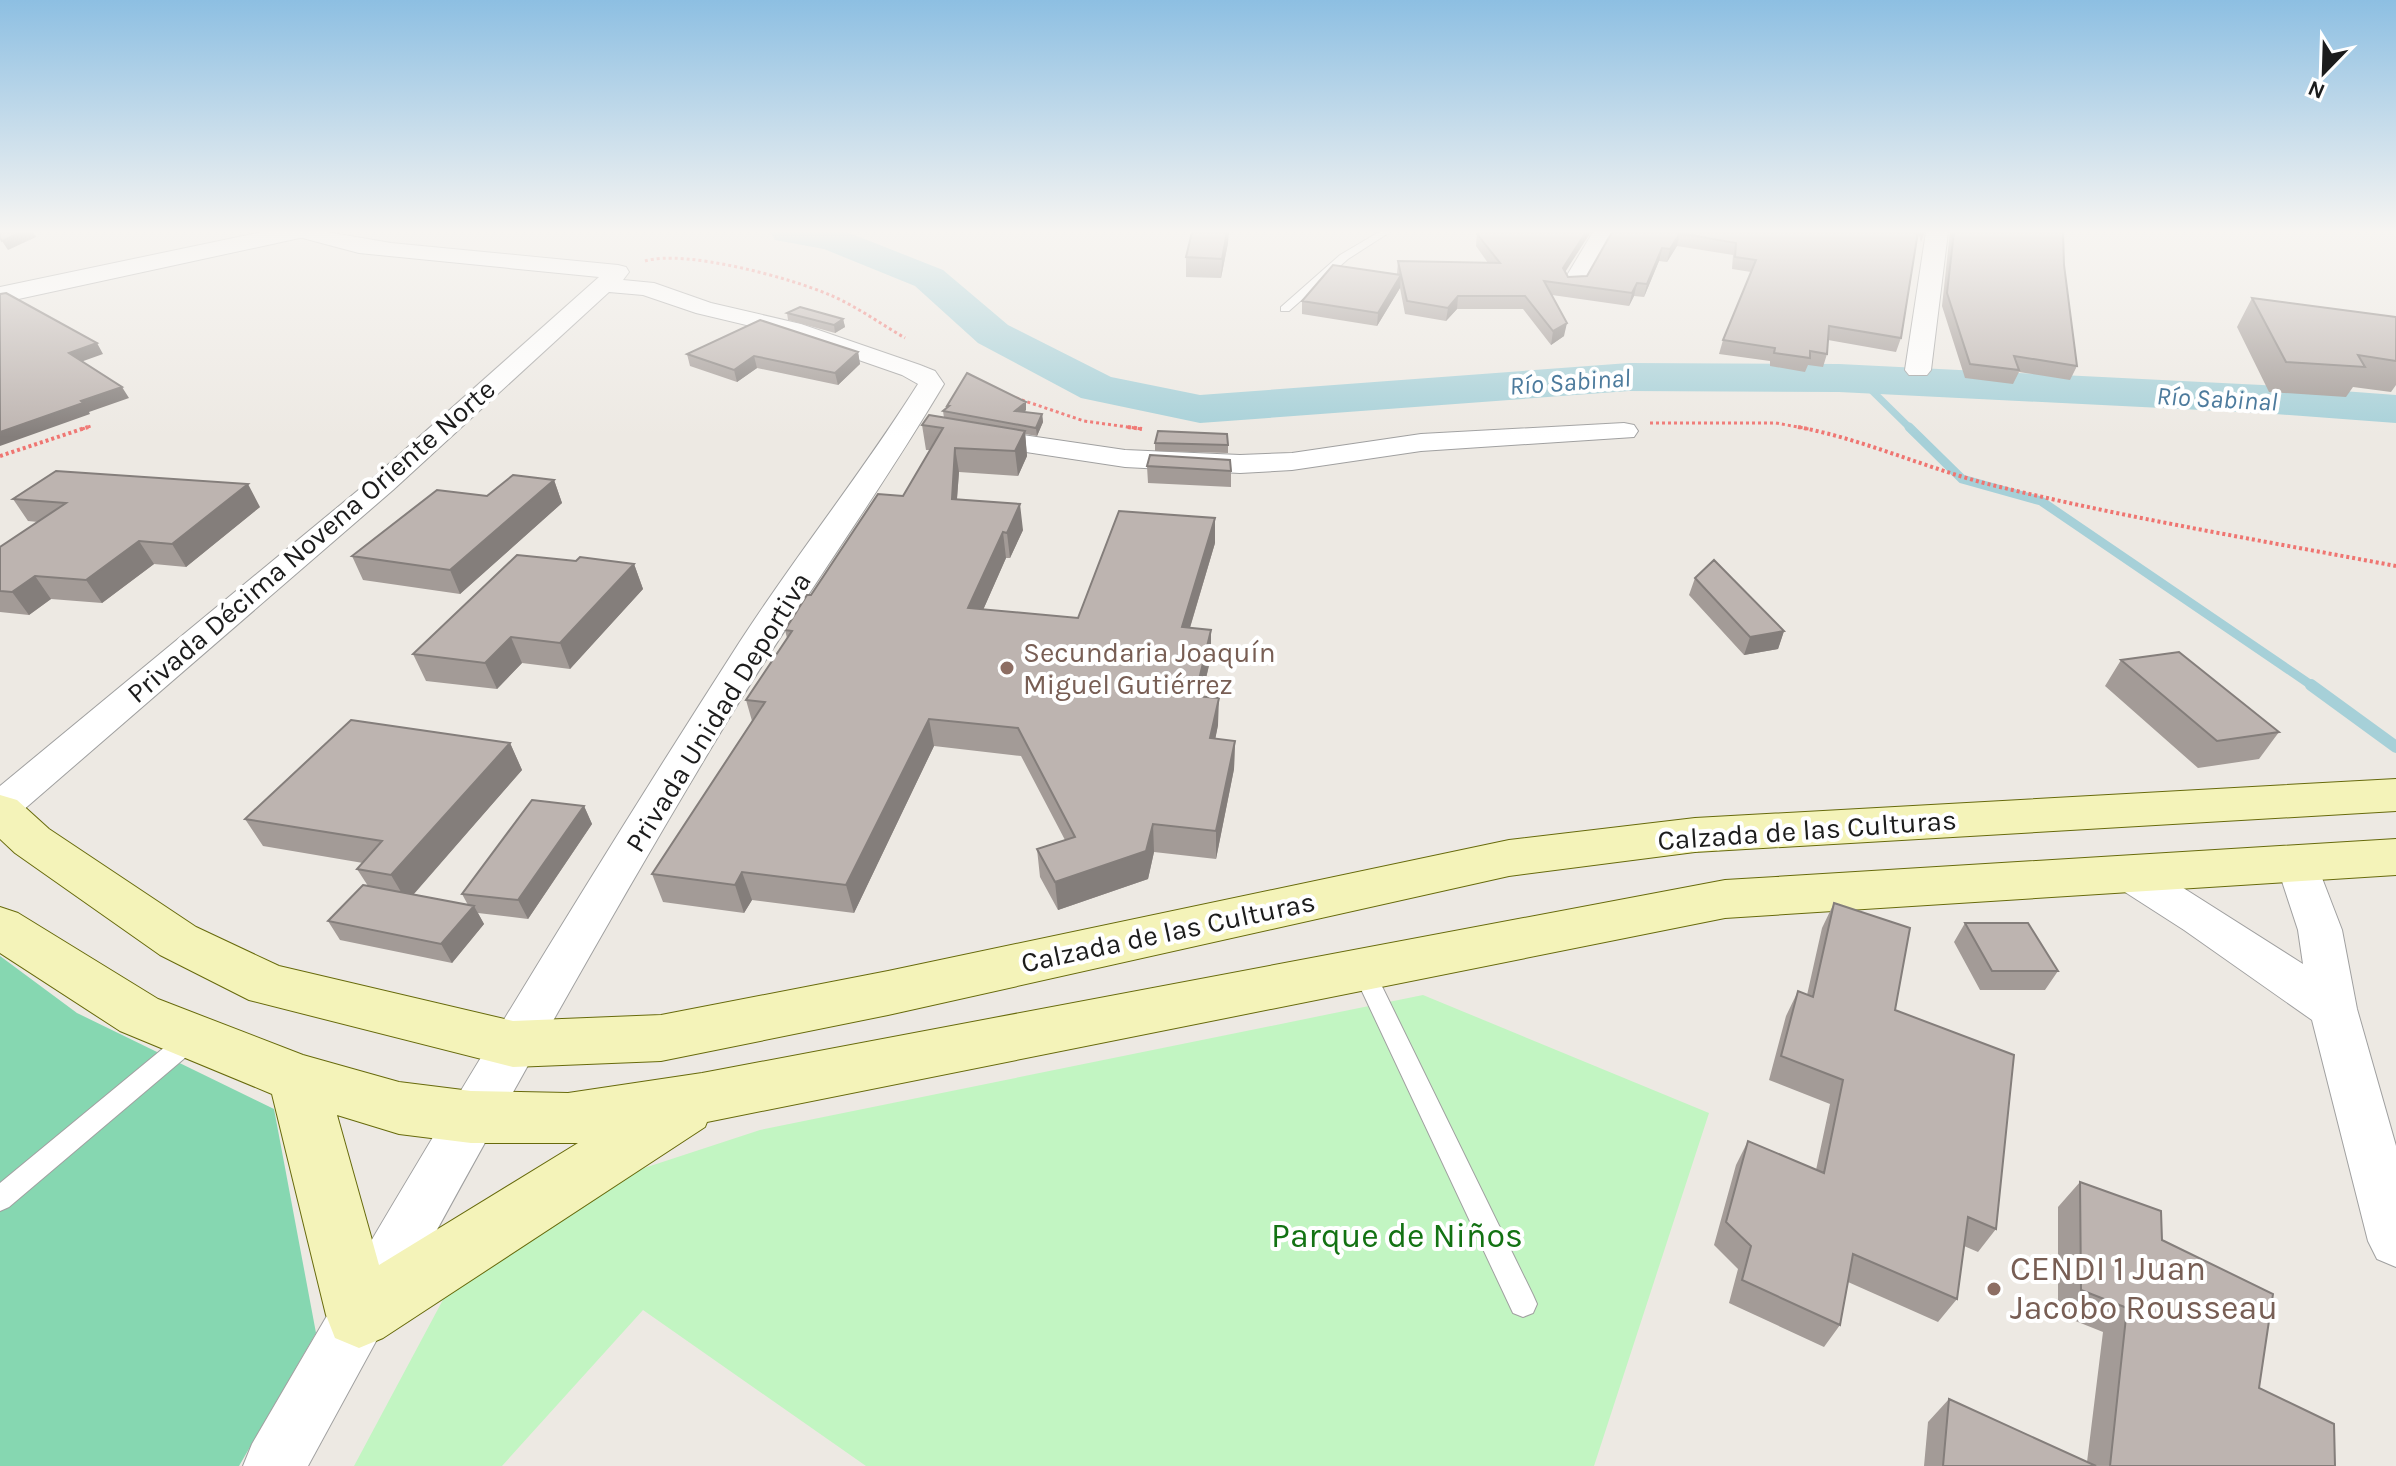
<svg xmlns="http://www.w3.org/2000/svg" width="2396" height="1466" viewBox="0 0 2396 1466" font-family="Karla,sans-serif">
  <rect width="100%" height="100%" fill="#ede9e3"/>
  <!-- park -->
  <path fill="#c2f5c2" d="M1423,995L1709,1113L1594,1466H866L643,1310L502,1466H354L453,1281L635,1171L760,1130Z"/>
  <!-- pitch -->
  <path fill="#86d7b1" d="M0,956L77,1013L274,1109L316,1333L239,1466H0Z"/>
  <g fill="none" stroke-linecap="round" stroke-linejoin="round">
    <!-- stream-far2 -->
    <path stroke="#a6d0d8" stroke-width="7" d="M1860,379L1911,429"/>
    <!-- stream-far1 -->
    <path stroke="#a6d0d8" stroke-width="9" d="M1909,427L1962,479L2041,501L2314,687"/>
    <!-- stream -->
    <path stroke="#a6d0d8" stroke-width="12" d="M2311,685L2396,747"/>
    <!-- river -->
    <path fill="#a6d0d8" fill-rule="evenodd" d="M770,232H847L943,270L1008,325L1111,377L1200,395L1629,363L1839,364L2262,385L2396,395V423L2262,413L1839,392L1629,391L1200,423L1081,398L978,343L915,286L824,249L775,240Z"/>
    <!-- service casing -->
    <g stroke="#a0a0a0" stroke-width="2">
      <path id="service" d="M1379,232H1390L1348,259L1289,311H1281V307L1340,255Z
        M1363,961L1371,964L1374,970L1533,1295L1537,1304L1533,1313L1523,1317L1513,1313L1352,970L1355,964Z
        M191,1029L199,1032L202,1039L199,1046L9,1207L0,1211V1183L183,1032Z"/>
    </g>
    <!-- minor casing -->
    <g stroke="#a0a0a0" stroke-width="2">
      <path id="minor" d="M291,232H327L391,243L618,265L626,267L629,272L623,280L654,283L711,303L801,324L920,365L935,371L944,384C872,505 788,619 716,740C573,978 441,1222 308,1466H243L252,1444C409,1174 570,906 739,643C796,555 862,473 918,384L902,375L784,334L696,313L643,295L609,292L393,490L14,818L0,822V786L373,478L599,277L359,253L295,236Z
        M1593,232H1614L1582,287H1566L1563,282Z
        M1926,232H1948L1931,370L1927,375H1909L1905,370Z
        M1624,423L1634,425L1638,431L1634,437L1421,451L1292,470L1240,473L1125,467L974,444L964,442L960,436L964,430L974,428L1125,450L1240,455L1292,453L1421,434Z
        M2297,848L2312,852L2342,930L2357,1009L2396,1146V1267L2377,1259L2368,1241L2312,1020L2184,930L2114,885L2108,874L2114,863L2129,858L2144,863L2303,964L2298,930L2276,863L2282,852Z"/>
    </g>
    <!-- tertiary casing -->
    <g stroke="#a0a0a0" stroke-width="2">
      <path id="tertiary" d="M262,232H307L304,237L295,239L0,303V287Z"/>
    </g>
    <!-- secondary casing -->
    <g stroke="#676a0c" stroke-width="2">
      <path id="secondary" d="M2396,779V811L1695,852L1509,876L888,1015L661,1061L513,1067L249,1000L160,955L15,853L0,839V795L17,800L49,829L196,927L279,966L513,1021L661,1015L888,971L1509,840L1695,818Z
        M2396,839V875L1725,918L707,1122L705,1127L383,1338L359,1348L335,1338L326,1315L272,1094L120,1031L0,953V907L18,913L158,999L303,1055L399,1082L471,1091L568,1093L702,1073L1725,880ZM337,1115L399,1134L471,1143H578L379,1265Z"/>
    </g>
    <!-- path-far1 -->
    <path stroke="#ef7571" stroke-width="3" stroke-dasharray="3 3" stroke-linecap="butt" d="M645,261C685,249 791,278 830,295C856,306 881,324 905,338
      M1016,398L1084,421L1142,429
      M1650,423H1776L1809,429
      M82,429L91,426"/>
    <!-- path -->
    <path stroke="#ef7571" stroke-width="4" stroke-dasharray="3 3" stroke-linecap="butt" d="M1128,427L1142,429
      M1798,427C1862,439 1921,466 1984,483C2120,517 2259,540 2396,566
      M0,456L88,427"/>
    <!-- service -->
    <use href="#service" fill="#fff" fill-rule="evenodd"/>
    <!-- minor -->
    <use href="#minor" fill="#fff" fill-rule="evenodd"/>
    <!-- tertiary -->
    <use href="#tertiary" fill="#fff" fill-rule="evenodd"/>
    <!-- secondary -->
    <use href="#secondary" fill="#f4f3b9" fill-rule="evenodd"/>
  </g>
  <!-- wall -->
  <path fill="#a39b97" d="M1612,232H1918L1901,338L1896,352L1828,340L1827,354L1823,367L1808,365L1805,372L1770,366V361L1719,354L1723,340L1751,272L1732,269L1733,255L1677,246L1667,262L1659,261L1644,297L1634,296L1629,306L1552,295L1564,336L1551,345L1523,309H1457L1446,321L1405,314L1400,288L1377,326L1302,314V301L1397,274L1398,261L1488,263L1476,246L1477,234L1566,272L1568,277L1587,276Z
    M1918,232H1925L1921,242Z
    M1950,232H2063L2064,265L2077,366L2070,380L2019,372L2013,384L1965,378L1942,306Z
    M1228,243L1221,278L1186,277V257Z
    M2252,298L2396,317V385L2391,392L2353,387L2346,397L2269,392L2237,327Z
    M787,313L843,319L845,327L835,333L788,320Z
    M858,352L860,364L838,385L757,368L737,382L690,366L687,354Z
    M947,406L1026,410L1024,412L1042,414L1043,422L1037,436L1025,434L1027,456L1018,476L959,472L957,499L1023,530L1010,558H1006L983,610L1078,618L1215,543L1190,628L1211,630V657L1202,696L1218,725L1215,739L1235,741L1234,769L1216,859L1154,852L1148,879L1058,910L1040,877L1037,849L1065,840L1021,756L934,746L854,913L752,900L744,913L663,902L652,874L752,721L746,700L787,638L785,630L811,595L903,496L930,450H926L922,425L944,418L943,411L947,408Z
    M1155,443L1228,445V453L1155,451Z
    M1147,466L1231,471V487L1148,483Z
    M554,480L562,503L460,594L363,580L352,556L487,496Z
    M13,499L260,507L186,567L154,564L102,603L51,599L29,615L0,612V547L38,522L28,521Z
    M576,561L634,564L643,589L570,669L522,663L497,689L426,681L413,654Z
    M1695,578L1784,631L1778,649L1744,655L1689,595Z
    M2121,660L2279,732L2259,759L2198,768L2105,686Z
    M510,743L522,770L413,894L468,905L462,894L584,806L592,824L528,919L478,913L484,924L452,963L340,940L328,921L368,886L357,869L363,863L263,846L245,819Z
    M1834,903L1895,1010L1996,1229L1978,1252L1964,1246L1957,1299L1938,1322L1848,1282L1840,1325L1824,1347L1729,1303L1738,1269L1714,1245L1736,1165L1748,1141L1816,1170L1830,1104L1769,1080L1786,1016L1798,991L1807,995L1822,928Z
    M1965,923L2058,971L2045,990H1980L1954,942Z
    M2080,1182L2162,1240L2259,1388L2335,1466H1924L1928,1422L1949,1399L2087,1462L2103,1332L2058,1314V1207Z"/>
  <!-- shaded-wall -->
  <path fill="#847e7b" d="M22,232H33L36,237L8,250L2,241Z
    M1227,232H1229L1228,243L1221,278L1222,259Z
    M1586,232H1591L1560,280L1563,268Z
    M1680,233L1677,246L1667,262L1670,249Z
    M1662,248L1659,261L1644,297L1647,284Z
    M1401,275L1400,288L1377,326L1378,313Z
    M1637,283L1634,296L1629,306L1632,293Z
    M1458,296L1457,309L1446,321L1448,308Z
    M843,319L845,327L835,333L834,325Z
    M1567,323L1564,336L1551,345L1553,331Z
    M97,343L103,354L75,364L69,353Z
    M858,352L860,364L838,385L835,373Z
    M754,356L757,368L737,382L734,370Z
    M122,387L129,398L89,412L90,414L0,446V432L81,401Z
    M1026,402V410L1016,419L1015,411Z
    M1042,414L1043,422L1037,436L1036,428Z
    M1025,431L1027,456L1018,476L1015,451Z
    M955,448L959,472L955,524L952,499Z
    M554,480L562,503L460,594L450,570Z
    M248,484L260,507L186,567L172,544Z
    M1020,504L1023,530L1010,558L1007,533Z
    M1215,518V543L1182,654V627Z
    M1003,532L1006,558L972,635L968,608Z
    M139,541L154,564L102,603L86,580Z
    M634,564L643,589L570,669L560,643Z
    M35,576L51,599L29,615L12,592Z
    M1211,630V657L1195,723V696Z
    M1784,631L1778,649L1744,655L1750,637Z
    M511,637L522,663L497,689L485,663Z
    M1219,698L1218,725L1210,766V738Z
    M929,719L934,746L854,913L846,885Z
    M1235,741L1234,769L1216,859V831Z
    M510,743L522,770L407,902L391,875Z
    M584,806L592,824L528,919L518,900Z
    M1153,824L1154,852L1148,879L1058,910L1055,882Z
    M742,872L752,900L744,913L735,885Z
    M474,906L484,924L452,963L441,944Z"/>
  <!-- building -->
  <path fill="#bdb4b0" stroke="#847e7b" stroke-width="2" d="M0,232H22L2,241L0,238Z
    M1192,232H1227L1222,259L1186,257Z
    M1478,232H1586L1563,268L1568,277L1587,276L1612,232H1918L1901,338L1829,326L1827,354L1810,351V358L1774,353L1775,348L1723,340L1756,260L1735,257L1736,243L1680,233L1670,249L1662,248L1647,284L1637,283L1632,293L1544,281L1567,323L1553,331L1525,296H1458L1448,308L1407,301L1401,275L1378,313L1302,301L1333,265L1401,275L1398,261L1500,263L1477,234Z
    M1954,232H2063L2064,265L2077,366L2014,356L2019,370L1970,364L1947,293Z
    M6,293L97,343L69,353L122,387L81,401L83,403L0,432V294Z
    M2252,298L2396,317V361L2358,355L2365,367L2286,362Z
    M800,307L843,319L834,325L787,313Z
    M760,320L858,352L835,373L754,356L734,370L687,354Z
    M967,373L1026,402L1015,411L1042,414L1036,428L943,411L949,406H947Z
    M929,415L1025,431L1015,451L955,448L952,499L1020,504L1007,533L1003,532L968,608L1078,618L1119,511L1215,518L1182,627L1211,630L1195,696L1219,698L1210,738L1235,741L1216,831L1153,824L1146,851L1055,882L1037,849L1075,837L1018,728L929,719L846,885L742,872L735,885L652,874L765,702L746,700L792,631L785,630L807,595H811L878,494L903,496L943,428L922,425Z
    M1158,431L1227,434L1228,445L1155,443Z
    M1150,455L1230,460L1231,471L1147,466Z
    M56,471L248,484L172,544L139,541L86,580L35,576L12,592L0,591V547L66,503L13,499Z
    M513,475L554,480L450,570L352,556L437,490L487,496Z
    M517,555L576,561L580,557L634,564L560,643L511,637L485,663L413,654Z
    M1714,560L1784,631L1750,637L1695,578Z
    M2179,652L2279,732L2217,741L2121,660Z
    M351,720L510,743L391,875L357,869L382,841L245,819Z
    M532,800L584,806L518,900L462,894Z
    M363,885L474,906L441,944L328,921Z
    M1834,903L1910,928L1895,1010L2014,1055L1996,1229L1968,1217L1957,1299L1853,1254L1840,1325L1742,1280L1751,1246L1726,1222L1748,1141L1824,1173L1843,1080L1781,1056L1798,991L1813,997Z
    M1965,923H2028L2058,971H1992Z
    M2080,1182L2161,1211L2162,1240L2273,1294L2259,1388L2334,1424L2335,1466H2110L2127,1308L2081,1290Z
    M1949,1399L2096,1466H1943Z"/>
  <!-- sky -->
  <linearGradient id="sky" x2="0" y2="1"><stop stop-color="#8dbfe2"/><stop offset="0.53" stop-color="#f7f5f2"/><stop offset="1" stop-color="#f7f5f2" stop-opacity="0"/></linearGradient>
  <rect width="2396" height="437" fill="url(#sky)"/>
  <!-- markers -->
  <g fill="#8d6e63" stroke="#fff" stroke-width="3">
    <circle cx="1007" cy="668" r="8"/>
    <circle cx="1994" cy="1289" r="8"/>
  </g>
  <g text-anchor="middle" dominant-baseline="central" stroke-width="8" stroke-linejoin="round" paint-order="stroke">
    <!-- far-water labels -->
    <g font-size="26" font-style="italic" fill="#4d7b9d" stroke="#fff">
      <text transform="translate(1570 382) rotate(-4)">Río Sabinal</text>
      <text transform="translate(2217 399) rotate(3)">Río Sabinal</text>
    </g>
    <!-- street labels -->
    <g font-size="28" fill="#1c1c1c" stroke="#fff">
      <text transform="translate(311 541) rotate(-41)">Privada Décima Novena Oriente Norte</text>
      <text transform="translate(718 712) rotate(-58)">Privada Unidad Deportiva</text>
      <text transform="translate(1807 830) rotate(-4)">Calzada de las Culturas</text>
      <text transform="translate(1168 932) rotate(-12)">Calzada de las Culturas</text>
    </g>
    <!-- education labels -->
    <g font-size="28" fill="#785e54" stroke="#fff" text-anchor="start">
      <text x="1023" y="652">Secundaria Joaquín<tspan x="1023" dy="32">Miguel Gutiérrez</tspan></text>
    </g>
    <!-- near-park labels -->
    <g font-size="34" fill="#137213" stroke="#fff">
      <text x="1397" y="1236">Parque de Niños</text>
    </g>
    <!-- near-education labels -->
    <g font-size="34" fill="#785e54" stroke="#fff" text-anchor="start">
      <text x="2010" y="1269">CENDI 1 Juan<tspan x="2010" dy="39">Jacobo Rousseau</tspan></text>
    </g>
  </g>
  <!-- north arrow -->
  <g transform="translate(2324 72) rotate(203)" stroke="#ffffff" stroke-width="6" paint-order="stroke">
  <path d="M0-6L14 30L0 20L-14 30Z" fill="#1c1c1c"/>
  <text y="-12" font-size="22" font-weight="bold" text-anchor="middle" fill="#1c1c1c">N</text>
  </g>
</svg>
